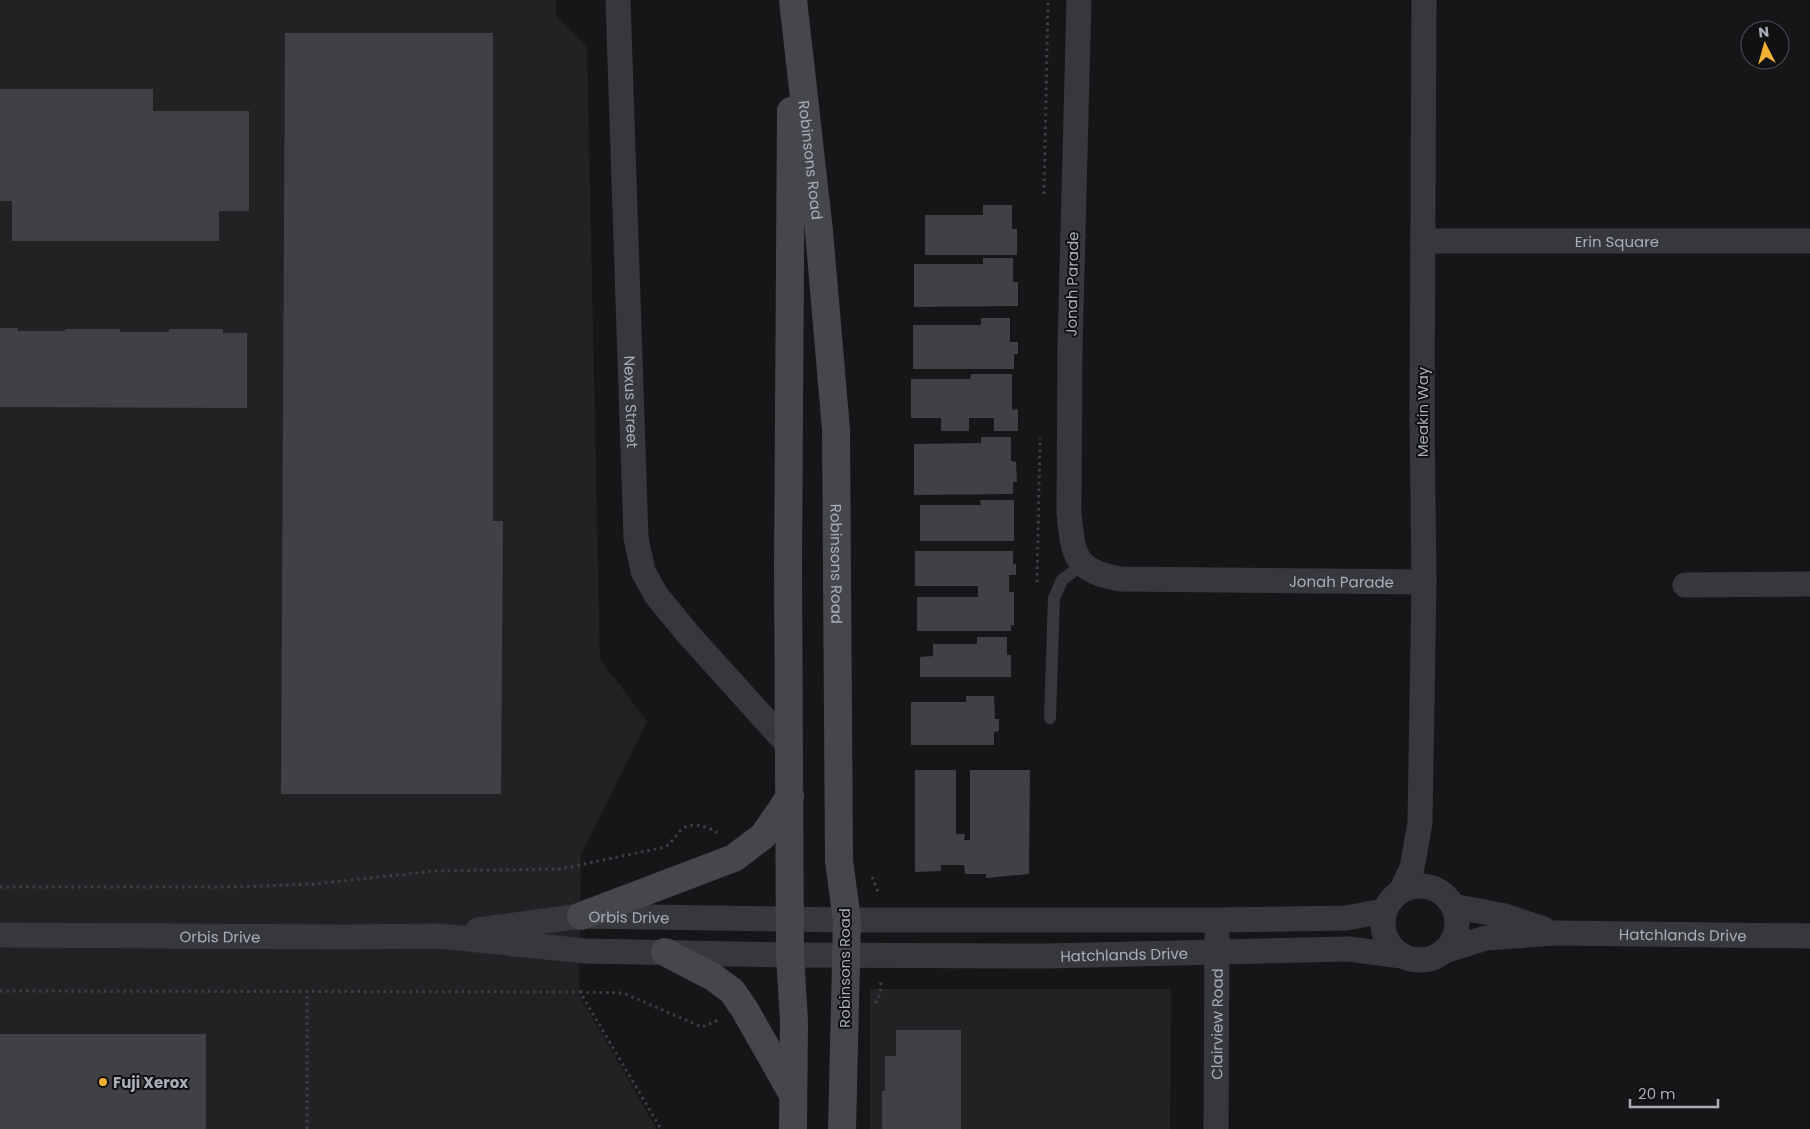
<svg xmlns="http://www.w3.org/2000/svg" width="1810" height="1129" viewBox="0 0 1810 1129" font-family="Poppins,sans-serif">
  <rect width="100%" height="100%" fill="#161618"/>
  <!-- built -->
  <path fill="#222225" d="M0,0H556V15L587,47L600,659L647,721L581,855L579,995L657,1129H0Z
    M870,989H1171L1170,1129H870Z"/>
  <!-- building -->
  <path fill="#404145" d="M285,33H493V521H503L501,794H281Z
    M0,89H153V111H249V211H219V241H12V201H0Z
    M983,205H1012V229H1017V255H925V215H983Z
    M983,258H1013V282H1018V306L914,307V264H983Z
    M981,318H1010V342H1018V354H1014V369H913V325H981Z
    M0,328H18V331H65V329H120V332H169V329H223V333H247V408L0,407Z
    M971,374H1012V410L1018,409V431H994V418H969V431H941V418H911V379H970Z
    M981,437H1011V461L1016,462L1017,482H1013V494L914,495V444L981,443Z
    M980,500H1014V541H920V505H981Z
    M915,551H1013V564H1016V575H1009V592H1014V626L1011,625V631H917V597H978V586H915Z
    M977,637H1007V655H1011V677H920V657L933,656V644H977Z
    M966,696H994L995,719H999V731L994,732V745H911V702H966Z
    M915,770H956V834H965L964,840H970V770H1030L1029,874L986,878V874H965L964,865H941V871L915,872Z
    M896,1030H961V1129H882V1091H885V1056H896Z
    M0,1034H206V1129H0Z"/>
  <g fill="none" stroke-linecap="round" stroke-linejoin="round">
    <!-- path -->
    <path stroke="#3d3f44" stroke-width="3" stroke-dasharray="2.5 4" stroke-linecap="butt" d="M1044,194L1048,0
      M1037,582L1040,438
      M872,877L878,892
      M0,887H233L314,884L434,871L560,869L665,847C672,843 674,837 679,832C690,820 706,826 718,833
      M0,991L580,992L661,1129
      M580,992L623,993L702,1027L719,1020
      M875,1003L880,995L881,981
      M307,1129V991"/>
    <!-- lane -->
    <path stroke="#37383d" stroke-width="12" d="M1050,718L1054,598L1062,580L1083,564"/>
    <!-- street -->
    <g stroke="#37383d" stroke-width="25">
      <path id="s1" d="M618,0L636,538L643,571L656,595L688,634L789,746"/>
      <path id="s2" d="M1079,0L1070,347L1069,513C1073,555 1074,571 1120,579L1424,582"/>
      <path id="s3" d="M1423,241H1810"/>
      <path d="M1685,585L1810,584"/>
      <circle cx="1420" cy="923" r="37"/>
      <path d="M1401,891L1412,868L1420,823L1424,582L1422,416L1424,0"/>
      <path d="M1453,906L1505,916L1544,929"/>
      <path id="s4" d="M478,930L581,916L847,920H1216L1346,918L1384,911"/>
      <path id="s5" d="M0,935L344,937L439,936L585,951L790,955L1046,956L1349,949L1402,956"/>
      <path id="s6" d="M1444,951L1486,938L1556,933L1810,936"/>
      <path id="s7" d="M1216,1129L1217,937"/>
    </g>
    <!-- secondary -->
    <g stroke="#45474d" stroke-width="28">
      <path id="s8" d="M793,0L819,231L836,430L839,861L847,920L842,1129"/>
      <path d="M791,111L788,567L790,955L794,1021L793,1129"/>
      <path d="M581,916L734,858L763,836L790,797"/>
      <path d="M665,952L713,977L732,991L745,1010L792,1093"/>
    </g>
  </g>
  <!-- markers -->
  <circle fill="#f2b134" stroke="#111113" stroke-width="2" cx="103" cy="1082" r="5"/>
  <g text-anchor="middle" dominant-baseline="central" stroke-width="4" stroke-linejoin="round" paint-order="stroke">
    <!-- street labels -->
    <g font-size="15" fill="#a8adb8" stroke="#111113">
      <text stroke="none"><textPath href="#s8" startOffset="161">Robinsons Road</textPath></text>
      <text stroke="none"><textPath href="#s3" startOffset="194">Erin Square</textPath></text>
      <text transform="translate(1072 284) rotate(-89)">Jonah Parade</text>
      <text stroke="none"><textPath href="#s1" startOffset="402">Nexus Street</textPath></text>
      <text transform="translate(1422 412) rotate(-90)">Meakin Way</text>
      <text stroke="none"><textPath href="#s8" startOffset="566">Robinsons Road</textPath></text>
      <text stroke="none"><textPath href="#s2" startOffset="829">Jonah Parade</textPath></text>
      <text stroke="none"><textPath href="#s4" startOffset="152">Orbis Drive</textPath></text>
      <text stroke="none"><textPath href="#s6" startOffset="241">Hatchlands Drive</textPath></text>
      <text stroke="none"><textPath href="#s5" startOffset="220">Orbis Drive</textPath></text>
      <text stroke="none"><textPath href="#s5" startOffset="1125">Hatchlands Drive</textPath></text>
      <text transform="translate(844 968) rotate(-90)">Robinsons Road</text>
      <text stroke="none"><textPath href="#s7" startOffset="105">Clairview Road</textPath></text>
    </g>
    <!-- poi labels -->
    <g font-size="15" font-weight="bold" fill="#a8adb8" stroke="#111113" text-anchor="start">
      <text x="113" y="1082">Fuji Xerox</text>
    </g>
  </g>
  <!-- north arrow -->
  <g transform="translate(1765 45) rotate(354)"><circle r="24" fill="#111113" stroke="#4d4f55"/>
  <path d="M0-4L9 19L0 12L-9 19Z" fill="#f2b134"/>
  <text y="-8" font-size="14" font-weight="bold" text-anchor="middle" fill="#a8adb8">N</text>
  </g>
  <!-- scale -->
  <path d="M1630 1099v8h88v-8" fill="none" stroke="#a8adb8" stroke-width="2.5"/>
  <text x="1638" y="1099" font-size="15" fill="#a8adb8" stroke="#111113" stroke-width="4" paint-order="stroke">20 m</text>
</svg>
